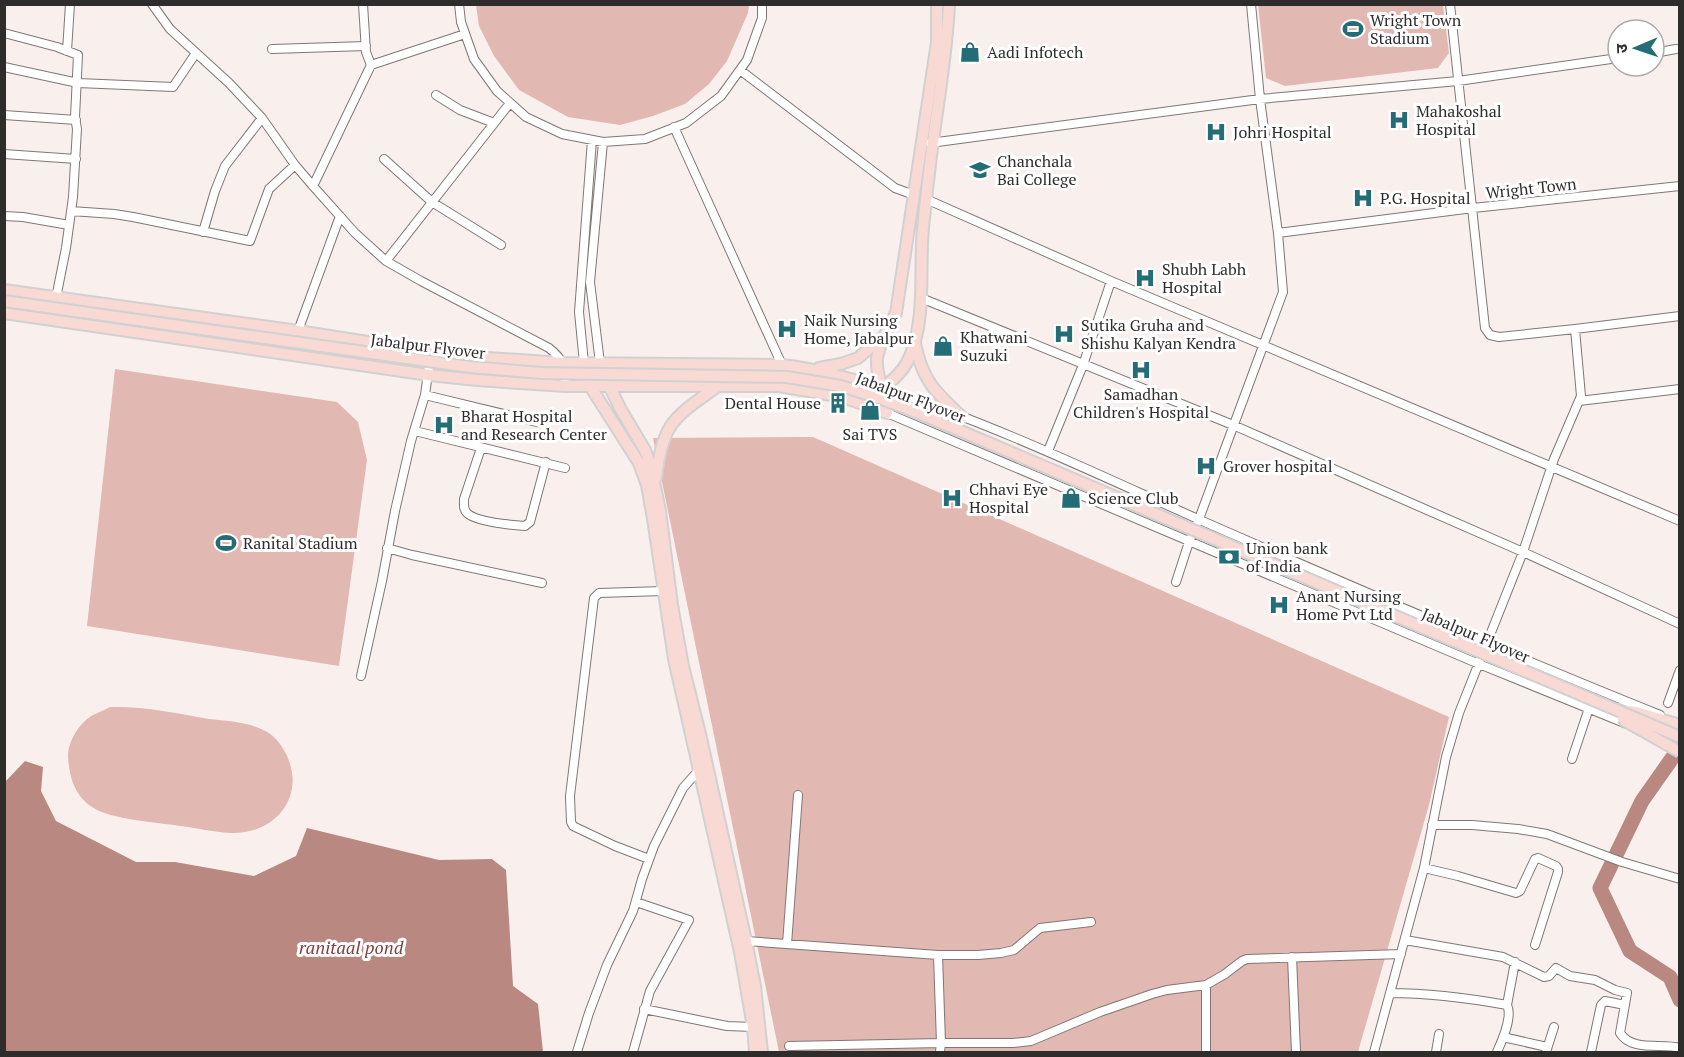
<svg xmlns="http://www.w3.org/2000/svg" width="1684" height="1057" viewBox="0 0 1684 1057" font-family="'PT Serif','Noto Sans Devanagari',serif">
  <rect width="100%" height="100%" fill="#f9f0ee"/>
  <!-- green -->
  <path fill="#e2b8b2" d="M476,5V4L749,5L748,13L727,61L709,84L685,104L653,116L620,125L568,117L519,90L494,56L479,26Z
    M1258,5H1443L1449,53L1438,68L1285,86L1266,78Z
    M115,369L337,402L358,422L367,460L339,666L87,626Z
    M813,437L1449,717L1429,805L1358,1052H779L653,438Z
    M110,707C143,706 176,713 209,719C228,721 250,722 267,732C276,737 283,747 287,756C306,798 274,835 230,833C213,832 197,828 180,826C157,822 111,820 92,807C74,795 69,776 68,756C68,741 80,722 93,715C99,712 105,710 110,707Z"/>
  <!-- water -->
  <path fill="#b98881" d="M25,761L43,767L41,791L56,821L136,862H175L254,876L296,856L307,828L439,860L492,859L506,870L513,986L538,1004L543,1052H5V782Z"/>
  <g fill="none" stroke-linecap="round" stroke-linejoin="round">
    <!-- river -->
    <path stroke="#b98881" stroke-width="15" d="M1680,747L1642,801L1600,888L1630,951L1670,977L1680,1000"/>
    <!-- minor casing -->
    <g stroke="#7f7776" stroke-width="10">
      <path id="minor" d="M152,4L170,29L229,83L262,118L295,165L313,186L355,233L386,261L421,281L549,348C565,361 564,366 565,386
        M363,4L366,52L371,65
        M459,4L461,22L474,59L497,91L526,117L562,134L603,142L645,139L686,123L721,96L747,60L762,18V4
        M1450,4L1485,328L1490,335L1499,337L1575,329L1680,316
        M4,33L57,47L78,55L75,117L77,129L73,197L66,248L56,298
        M272,49L366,46
        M67,51L70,4
        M1654,53L1676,49
        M4,67L78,83L173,87L196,53
        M740,70L895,188L914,195
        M436,95L460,110L494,123
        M4,115L76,120
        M674,127L782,365
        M930,143L1260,99L1458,81L1618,58
        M4,154L76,159
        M384,159L432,202L501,245
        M313,186L371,65L465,34
        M926,199L1111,281L1680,521
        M71,211L114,214L133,217L250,241L269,189L295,165
        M4,216L23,217L69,225
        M203,232L215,191L225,166L262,118
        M1278,233L1473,208L1680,186
        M386,261L510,103
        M921,298L1233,425L1523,552L1680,624
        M298,331L340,216
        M584,363L579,312L592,140
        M600,363L590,282L603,142
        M882,388C991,423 1095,473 1200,520C1353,587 1505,653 1660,715
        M425,395L541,423
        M1579,401L1680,389
        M887,413L1479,664L1627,724
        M415,431L565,468
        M481,448L464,499C464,505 463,509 467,513C476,522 512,525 525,526L530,522L546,462
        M1048,451L1083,365L1111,281
        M387,548L412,555L542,583
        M1176,582L1189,542L1199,519L1283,292L1278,233L1260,99L1251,4
        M361,676L382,581L395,511L411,441L425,395L430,358
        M1668,703L1680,670
        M1572,759L1589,708
        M1432,825H1472L1518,829L1547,834L1622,862L1680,879
        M649,859L615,846L573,826L571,822L570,796L594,598L599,593L663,591
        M1424,868L1458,876L1516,893L1520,891L1535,859L1538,858L1556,866L1558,869V872L1535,945
        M1405,940L1503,957L1544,977L1549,976L1556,968L1570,976L1595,980L1615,990L1627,993L1620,1033C1632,1052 1661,1043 1680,1048
        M746,941L938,955H978L1001,953L1014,950L1040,928L1091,922
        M787,944L798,795
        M938,955L941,1043H1013L1031,1041L1100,1012L1152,994L1167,990L1206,985L1225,974L1242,961L1247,959L1401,954
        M1292,957L1296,1052
        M1206,985V1052
        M1390,993C1430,993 1468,998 1507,1005C1513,1017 1502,1041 1497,1052
        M1507,1005L1515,962
        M644,1009L727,1026L753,1027
        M1503,1037L1547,1047
        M789,1046L941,1043L940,1052
        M577,1052L589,1013L607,965L633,911L642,879L654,846L683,788L699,770
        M633,1052L650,991L689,920L636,902
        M1374,1052L1424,868L1446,757L1459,713L1523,552L1554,459L1581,396L1575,329
        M1436,1052L1439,1034
        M1546,1052L1554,1027
        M1591,1052L1601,1005L1605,1001L1625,1005"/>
    </g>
    <!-- major casing -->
    <g stroke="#d1d1d1" stroke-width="14">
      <path id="major" d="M4,290L298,331L431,352L474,357L564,363L782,365C817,369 848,378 882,388
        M4,313L429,375L477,380L565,386H779L843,397L887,413
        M915,343C922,380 935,392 962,417
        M819,368L841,364L858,358L884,336
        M588,381L590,386L639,463L647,485L653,519L674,659L740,952L753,1027L755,1052
        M607,381L620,408L645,450L651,467L660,511L672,605L683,666L701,738L746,941L755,986L762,1052
        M876,391C893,382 906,369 912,351C926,310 919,271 923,228C926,199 929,170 933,141C939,96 947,51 949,4
        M883,393C880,382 876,370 877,359C879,343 889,327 896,313L937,42V4
        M656,478C658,460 661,442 670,427C681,410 702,398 718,386
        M1619,710L1636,712L1680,725"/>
    </g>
    <!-- minor -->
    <use href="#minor" stroke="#fff" stroke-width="8"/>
    <!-- major -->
    <use href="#major" stroke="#f9d9d4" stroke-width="10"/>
    <!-- major-bridge casing -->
    <g stroke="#d1d1d1" stroke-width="14" stroke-linecap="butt">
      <path id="major-bridge" d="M4,301L470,367L542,373L787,377L841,386L879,398L916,412L1680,737
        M1623,718L1625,721L1680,752"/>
    </g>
    <!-- major-bridge -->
    <use href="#major-bridge" stroke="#f9d9d4" stroke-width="10"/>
  </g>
  <!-- icons -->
  <defs>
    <g id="stadium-bare" transform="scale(1.62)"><path d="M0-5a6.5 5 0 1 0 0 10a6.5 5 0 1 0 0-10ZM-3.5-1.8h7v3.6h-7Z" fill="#246d77" stroke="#fff" stroke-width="2.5" paint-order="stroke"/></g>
    <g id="shop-bare" transform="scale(1.62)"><path d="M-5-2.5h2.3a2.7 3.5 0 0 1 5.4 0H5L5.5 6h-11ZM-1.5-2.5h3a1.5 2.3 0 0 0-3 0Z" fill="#246d77" stroke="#fff" stroke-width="2.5" paint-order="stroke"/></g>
    <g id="hospital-bare" transform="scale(1.62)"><path d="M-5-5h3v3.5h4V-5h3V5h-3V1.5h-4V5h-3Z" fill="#246d77" stroke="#fff" stroke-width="2.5" paint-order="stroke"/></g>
    <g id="university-bare" transform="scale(1.62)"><path d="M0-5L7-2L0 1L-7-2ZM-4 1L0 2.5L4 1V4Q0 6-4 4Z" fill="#246d77" stroke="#fff" stroke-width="2.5" paint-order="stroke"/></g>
    <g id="building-bare" transform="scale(1.62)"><path d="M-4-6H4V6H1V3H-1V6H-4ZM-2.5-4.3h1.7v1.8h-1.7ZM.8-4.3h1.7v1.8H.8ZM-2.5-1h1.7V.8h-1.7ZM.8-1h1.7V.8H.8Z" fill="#246d77" stroke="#fff" stroke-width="2.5" paint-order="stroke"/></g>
    <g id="bank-bare" transform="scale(1.62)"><path d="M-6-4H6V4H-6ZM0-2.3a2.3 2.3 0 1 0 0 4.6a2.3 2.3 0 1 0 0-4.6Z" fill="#246d77" stroke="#fff" stroke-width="2.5" paint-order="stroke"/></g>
  </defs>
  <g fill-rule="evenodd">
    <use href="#stadium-bare" x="1353" y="29"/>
    <use href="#shop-bare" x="970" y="52"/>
    <use href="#hospital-bare" x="1399" y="120"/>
    <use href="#hospital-bare" x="1216" y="132"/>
    <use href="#university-bare" x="980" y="170"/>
    <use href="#hospital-bare" x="1363" y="198"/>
    <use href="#hospital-bare" x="1145" y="278"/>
    <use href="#hospital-bare" x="787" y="329"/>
    <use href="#hospital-bare" x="1064" y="334"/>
    <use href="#shop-bare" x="943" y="346"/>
    <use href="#hospital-bare" x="1141" y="370"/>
    <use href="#building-bare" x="838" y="403"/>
    <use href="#shop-bare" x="870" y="410"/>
    <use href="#hospital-bare" x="444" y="425"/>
    <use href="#hospital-bare" x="1206" y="466"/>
    <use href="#hospital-bare" x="952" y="498"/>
    <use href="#shop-bare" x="1071" y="498"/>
    <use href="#stadium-bare" x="226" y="543"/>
    <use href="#bank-bare" x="1229" y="557"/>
    <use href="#hospital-bare" x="1279" y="605"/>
  </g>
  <g text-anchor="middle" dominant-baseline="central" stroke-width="6" stroke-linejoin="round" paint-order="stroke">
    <!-- poi labels -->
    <g font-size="16" fill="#2f2c2c" stroke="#fff" text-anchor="start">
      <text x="1370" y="20">Wright Town<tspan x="1370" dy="18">Stadium</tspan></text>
      <text x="987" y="52">Aadi Infotech</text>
      <text x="1416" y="111">Mahakoshal<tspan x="1416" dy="18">Hospital</tspan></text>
      <text x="1233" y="132">Johri Hospital</text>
      <text x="997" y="161">Chanchala<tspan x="997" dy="18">Bai College</tspan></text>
      <text x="1380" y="198">P.G. Hospital</text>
      <text x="1162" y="269">Shubh Labh<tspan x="1162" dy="18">Hospital</tspan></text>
      <text x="804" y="320">Naik Nursing<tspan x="804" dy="18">Home, Jabalpur</tspan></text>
      <text x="1081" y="325">Sutika Gruha and<tspan x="1081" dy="18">Shishu Kalyan Kendra</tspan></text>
      <text x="960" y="337">Khatwani<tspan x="960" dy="18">Suzuki</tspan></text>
      <text x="1141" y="394" text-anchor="middle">Samadhan<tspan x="1141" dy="18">Children's Hospital</tspan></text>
      <text x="821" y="403" text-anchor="end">Dental House</text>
      <text x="461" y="416">Bharat Hospital<tspan x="461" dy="18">and Research Center</tspan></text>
      <text x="870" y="434" text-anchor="middle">Sai TVS</text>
      <text x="1223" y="466">Grover hospital</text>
      <text x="969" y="489">Chhavi Eye<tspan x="969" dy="18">Hospital</tspan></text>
      <text x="1088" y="498">Science Club</text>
      <text x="243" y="543">Ranital Stadium</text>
      <text x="1246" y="548">Union bank<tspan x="1246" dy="18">of India</tspan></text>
      <text x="1296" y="596">Anant Nursing<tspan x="1296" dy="18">Home Pvt Ltd</tspan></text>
    </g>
    <!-- street labels -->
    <g font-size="16" fill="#2f2c2c" stroke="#fff">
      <text transform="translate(1531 188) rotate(-6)">Wright Town</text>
      <text transform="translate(428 346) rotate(7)">Jabalpur Flyover</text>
      <text transform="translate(911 397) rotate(21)">Jabalpur Flyover</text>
      <text transform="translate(1476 635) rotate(23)">Jabalpur Flyover</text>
    </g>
    <!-- water labels -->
    <g font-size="18" font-style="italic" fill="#82413a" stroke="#fff">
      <text x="351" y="947">ranitaal pond</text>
    </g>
  </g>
  <!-- border -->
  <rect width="1684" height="1057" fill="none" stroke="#2f2c2c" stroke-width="12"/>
  <!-- north arrow -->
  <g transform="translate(1636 48) rotate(268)"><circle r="28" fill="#ffffff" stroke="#acabab" stroke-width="1.5"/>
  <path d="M0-4.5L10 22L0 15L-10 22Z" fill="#246d77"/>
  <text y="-9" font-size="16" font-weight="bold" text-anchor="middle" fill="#2f2c2c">उ</text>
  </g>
</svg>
